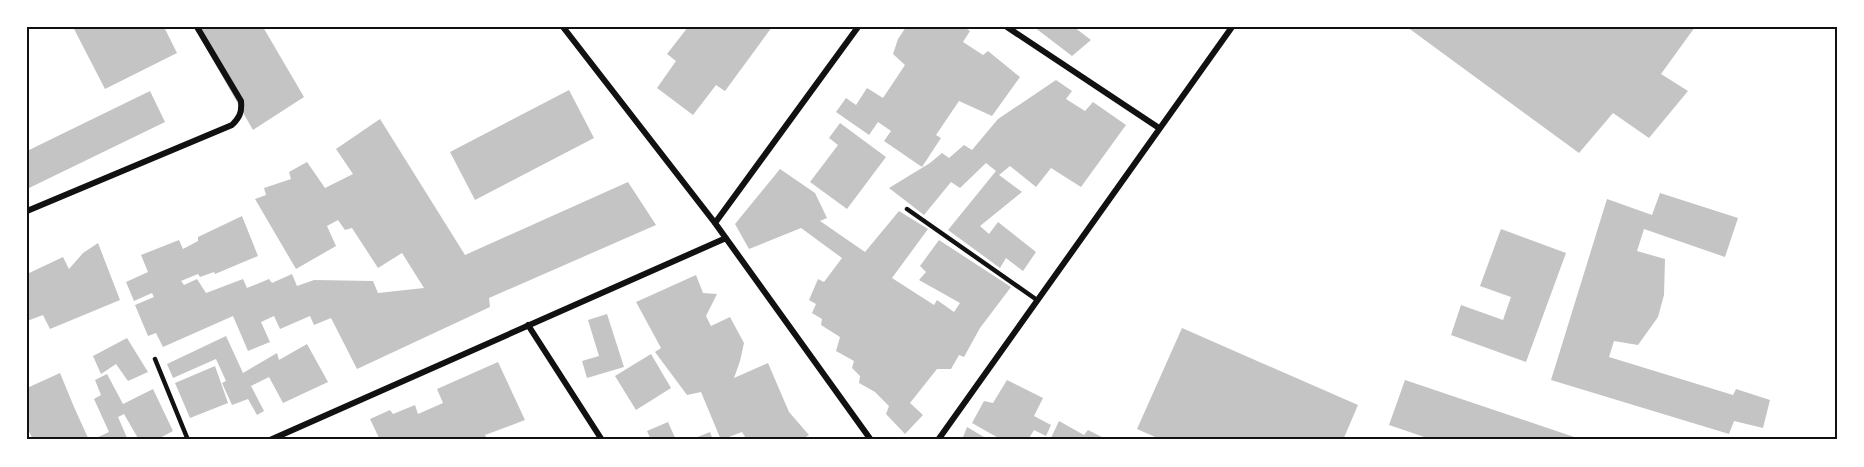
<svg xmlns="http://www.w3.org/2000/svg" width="1864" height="467" viewBox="0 0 1864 467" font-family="'Asap Condensed',sans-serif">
  <rect width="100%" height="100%" fill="#fff"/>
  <!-- building -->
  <path fill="#c4c4c4" d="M73,27H164L177,53L105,89Z
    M194,27H263L304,97L253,130Z
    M688,27H772L725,91L716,85L693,115L657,88L676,61L667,54Z
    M906,27H964L970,31L963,42L983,55L988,51L1020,77L992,116L959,101L936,135L941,138L922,167L884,141L891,131L878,122L869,135L836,112L846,98L856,105L867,88L883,98L905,65L893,54L898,39Z
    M1034,27H1074L1091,40L1072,56Z
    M1407,27H1695L1661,74L1688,91L1649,138L1613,113L1579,153Z
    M1056,80L1072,91L1066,99L1085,111L1093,102L1126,125L1081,187L1051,168L1036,187L1010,166L999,175L1022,192L980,226L989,234L998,222L1036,252L1023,271L1006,258L1000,268L948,230L996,171L986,163L960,188L951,182L924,215L889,188L930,163L942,153L949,158L964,145L972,150L998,119Z
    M569,90L594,138L475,200L450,152Z
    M150,91L165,122L27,189V151Z
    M380,119L465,255L628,182L656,225L489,298L490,307L357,369L331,318L314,325L310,316L280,329L274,316L261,322L270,342L248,351L233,316L163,347L156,333L148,336L135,305L154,297L152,293L134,301L126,282L148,272L141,255L179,240L183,249L198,241V237L242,216L258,256L215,274L214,272L200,277L198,274L181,281L184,285L197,279L206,293L243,279L247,288L269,279L272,283L292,274L297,286L314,280L373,281L378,293L424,288L402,253L378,268L352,228L345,230L338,220L327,226L336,246L296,269L255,199L266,195L264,188L291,179L289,172L307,162L325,188L353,174L336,149Z
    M840,123L886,157L847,209L810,182L838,145L829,138Z
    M780,169L815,193L827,218L820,221L865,252L899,211L928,229L892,278L934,305L937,300L954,312L960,303L919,280L926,272L920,266L939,240L1011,287L980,328L964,357L959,355L951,369H937L910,403L923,415L905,434L886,414L889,406L875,392L859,383L860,376L852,368L854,361L836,351L840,337L821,325L822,319L812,313L816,304L809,300L818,279L824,282L842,258L801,228L749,249L735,224Z
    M1660,193L1738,218L1725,257L1644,229L1637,251L1665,259L1664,295L1658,317L1638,345L1614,341L1609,357L1733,395L1736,389L1770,400L1763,428L1734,421L1729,434L1551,380L1607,199L1652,215Z
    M1501,229L1566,253L1526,362L1451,335L1461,305L1503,320L1511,297L1480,286Z
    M98,243L120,300L50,329L43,315L27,321V274L63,257L69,269L83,253Z
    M696,275L703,293L717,294L706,316L711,326L730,317L744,343L740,361L734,378L768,363L789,412L809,435L801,440H747L742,432L721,440L701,392L687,395L655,352L661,348L636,302Z
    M607,314L624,367L587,378L582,361L599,356L588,320Z
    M1182,328L1358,405L1343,440H1162L1137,429Z
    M226,336L243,373L277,353L279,360L307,344L328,382L283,403L269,377L251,386L264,411L257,415L248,399L232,405L222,383L226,381L216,359L173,378L167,364Z
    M127,338L148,372L128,381L116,364L101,374L93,356Z
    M651,354L671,388L636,410L615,376Z
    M498,362L525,420L485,435L487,439L484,440H380L370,419L390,410L393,414L415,405L418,414L443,403L437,389Z
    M215,366L228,403L190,418L175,383Z
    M60,373L74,407L89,440H33L27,427V388Z
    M107,374L123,404L153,389L173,431L156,440H139L124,414L118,417L128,440H92L109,432L94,399L101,395L95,380Z
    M1007,380L1043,398L1034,416L1051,425L1046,436L1034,430L1028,440H1002L972,423L984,401L993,403Z
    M1405,380L1583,440H1433L1389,425Z
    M1059,421L1084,435L1088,430L1108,440H1050Z
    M668,422L676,440H651L647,431Z
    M967,427L989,440H962Z
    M710,432L713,440H690Z"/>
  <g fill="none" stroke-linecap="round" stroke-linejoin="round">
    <!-- service -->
    <path stroke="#111" stroke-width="4.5" d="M907,209L1037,300
      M155,359L188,440"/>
    <!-- minor -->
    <path stroke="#111" stroke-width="6" d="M563,27L715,223L871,440
      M1007,27L1159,128
      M27,211L232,125C240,117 242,112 241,101L197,27
      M715,223L858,27
      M528,325L602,440
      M270,440L726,238
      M938,440L1232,27"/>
  </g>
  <!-- border -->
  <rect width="1864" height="467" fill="none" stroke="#ffffff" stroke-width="57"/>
  <rect x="28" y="28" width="1808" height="410" fill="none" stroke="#111" stroke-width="2"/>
</svg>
